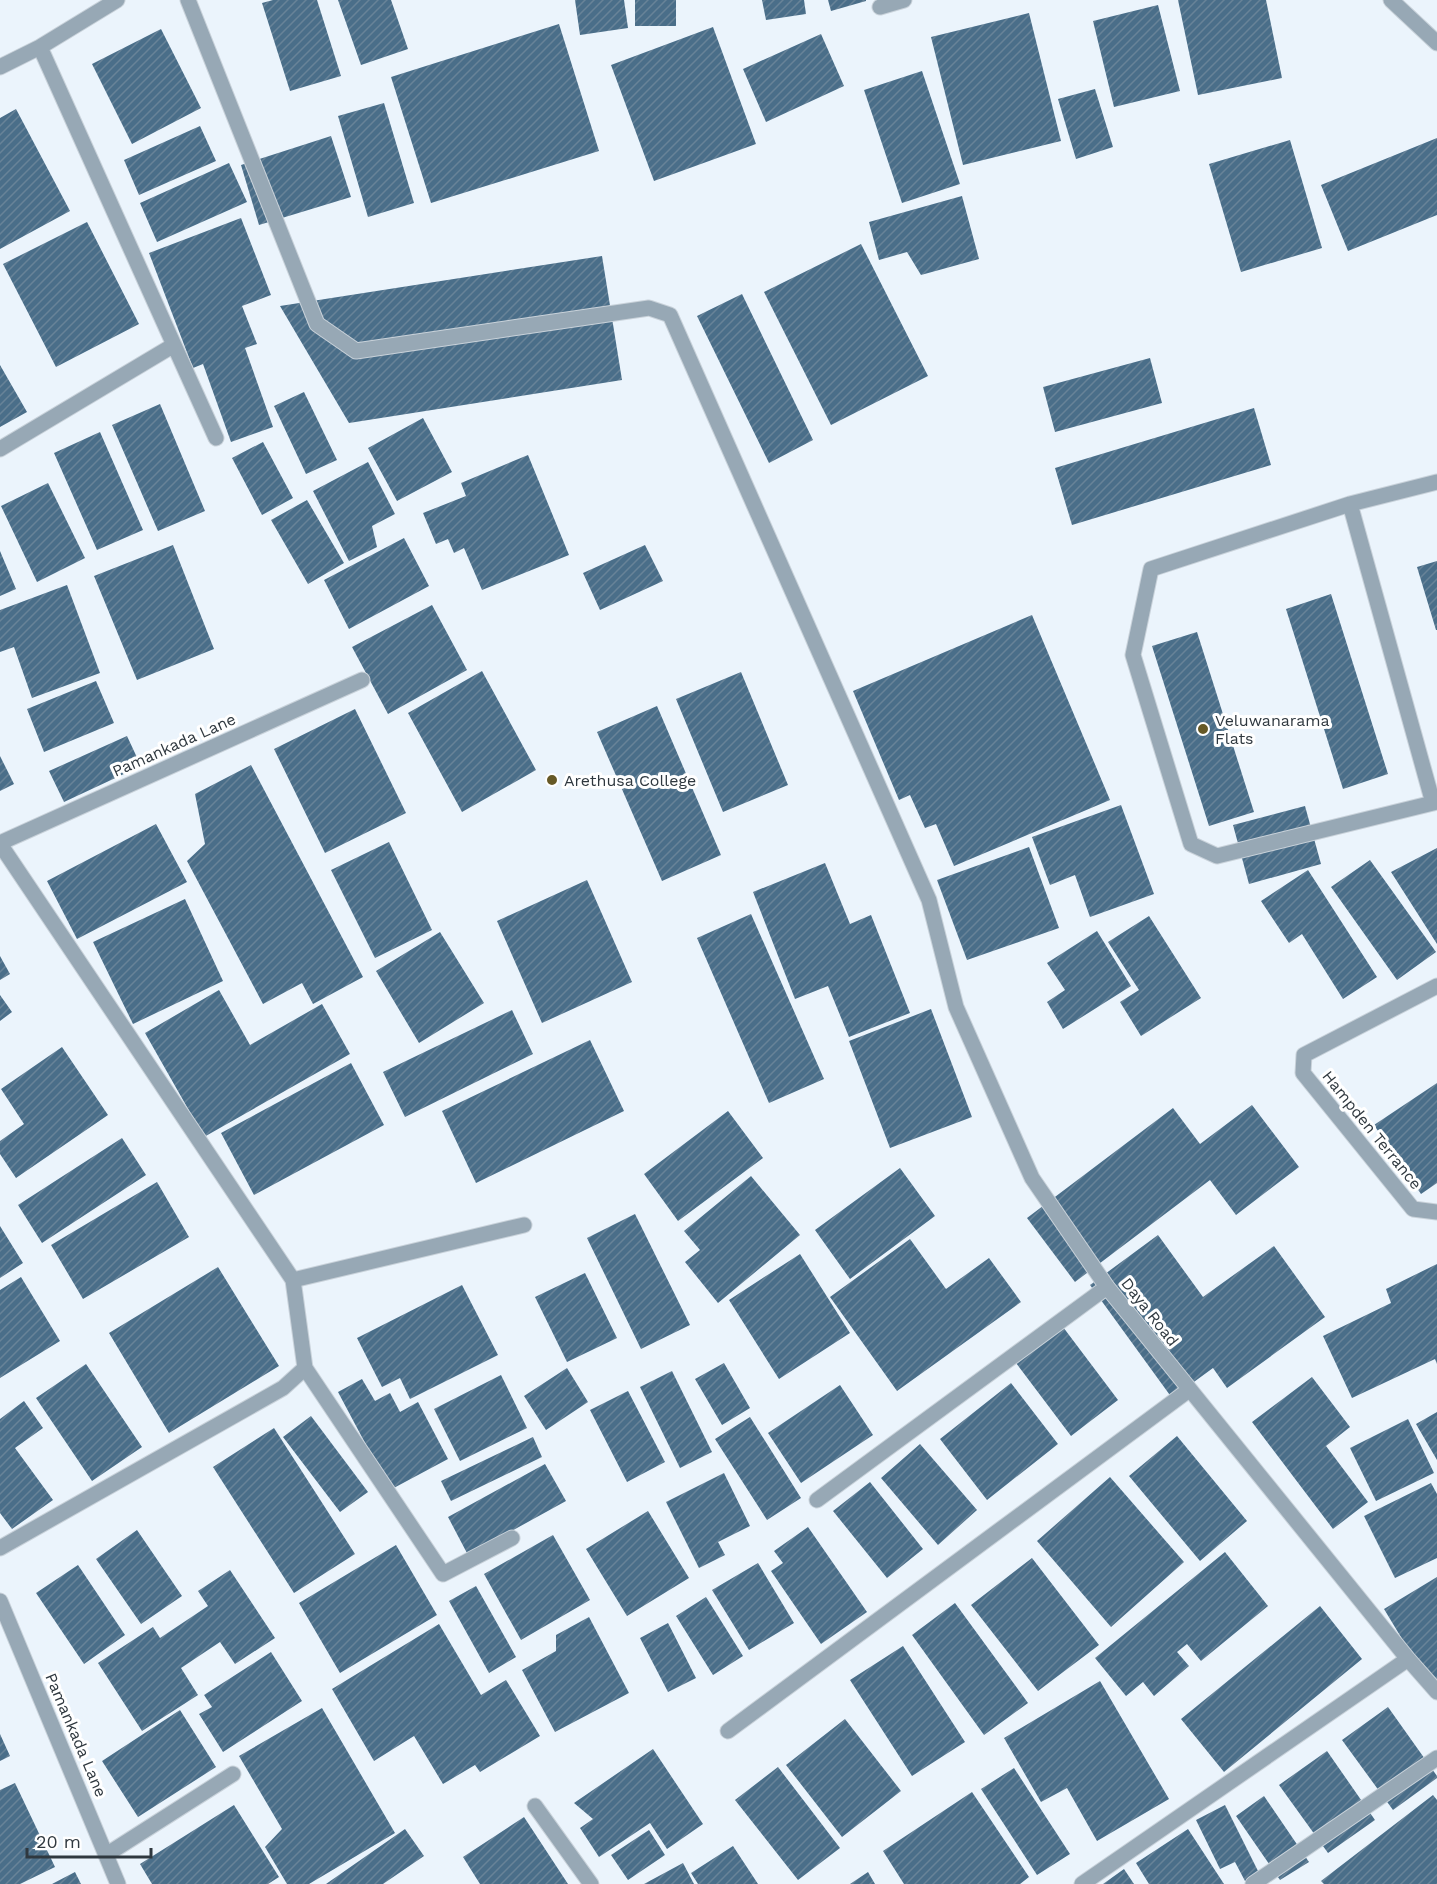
<svg xmlns="http://www.w3.org/2000/svg" width="1437" height="1884" viewBox="0 0 1437 1884" font-family="'Work Sans',sans-serif">
  <defs>
    <pattern id="building-hatch" width="6" height="6" patternUnits="userSpaceOnUse" patternTransform="scale(1.5)"><rect width="6" height="6" fill="#4a6e89"/><path d="M-1 1l2-2M0 6l6-6M5 7l2-2" fill="none" stroke="#688398"/></pattern>
  </defs>
  <rect width="100%" height="100%" fill="#ebf4fc"/>
  <!-- building -->
  <path fill="url(#building-hatch)" d="M273,0H317L341,76L290,91L262,3Z
    M338,0H391L408,49L361,65Z
    M575,0H624L628,28L580,35Z
    M635,0H676V26H635Z
    M762,0H804L806,14L766,20Z
    M828,0H866V1L831,11Z
    M1178,0H1266L1282,78L1198,95Z
    M1158,5L1180,91L1114,107L1093,21Z
    M1029,13L1061,141L963,165L931,37Z
    M559,24L599,151L431,203L391,77Z
    M713,27L756,144L654,181L611,65Z
    M161,29L201,108L132,144L92,64Z
    M821,34L844,86L766,122L743,69Z
    M922,71L960,184L902,203L864,90Z
    M1095,89L1113,147L1076,159L1058,99Z
    M384,103L414,203L368,217L338,116Z
    M16,109L70,211L0,249V118Z
    M200,126L216,161L139,195L124,160Z
    M331,136L351,197L259,225L241,165Z
    M1437,138V215L1348,251L1321,185Z
    M1290,140L1322,248L1241,272L1209,164Z
    M229,163L247,202L157,242L140,203Z
    M962,196L979,259L921,275L907,252L879,260L869,222Z
    M241,218L271,295L242,306L257,344L245,348L273,427L231,442L203,364L193,368L149,253Z
    M87,222L139,324L56,367L3,264Z
    M861,244L928,376L831,425L764,292Z
    M602,256L622,380L349,423L280,306Z
    M742,294L813,440L769,463L697,316Z
    M1150,358L1162,403L1055,432L1043,387Z
    M0,365L27,412L0,427Z
    M304,392L337,460L306,474L274,406Z
    M160,404L205,511L158,531L112,425Z
    M1254,408L1271,465L1072,525L1055,468Z
    M423,418L452,472L397,501L368,448Z
    M100,432L143,530L97,550L54,453Z
    M263,442L293,498L262,515L232,458Z
    M528,455L569,555L482,590L464,548L454,553L448,539L436,544L423,513L466,496L461,483Z
    M368,462L395,514L372,526L377,547L349,561L313,491Z
    M48,483L85,558L37,582L1,506Z
    M307,500L344,563L308,584L271,520Z
    M404,538L429,586L349,629L324,580Z
    M173,545L214,649L137,680L94,576Z
    M645,545L663,581L600,610L583,573Z
    M0,551L16,589L0,596Z
    M1437,561V630H1436L1417,567Z
    M67,585L100,673L32,698L14,647L0,652V610Z
    M1331,594L1388,774L1343,789L1286,609Z
    M432,605L467,670L388,714L352,647Z
    M1032,615L1110,800L954,866L936,824L925,828L910,795L899,800L853,691Z
    M1197,632L1254,812L1209,826L1152,646Z
    M482,671L536,770L462,812L408,713Z
    M741,672L788,785L723,812L676,699Z
    M96,681L114,723L44,752L27,709Z
    M657,706L721,855L662,881L597,732Z
    M355,709L406,813L325,853L274,749Z
    M127,736L141,766L64,802L49,771Z
    M0,756L14,784L0,791Z
    M251,765L363,977L313,1004L302,983L263,1004L187,861L205,844L195,794Z
    M1121,805L1154,894L1090,917L1075,875L1050,885L1032,837Z
    M1305,806L1321,864L1249,884L1233,825Z
    M156,824L187,882L77,939L47,881Z
    M389,842L432,930L375,958L331,870Z
    M1029,847L1059,928L967,960L937,880Z
    M1437,848V944L1391,872Z
    M1370,860L1436,952L1397,980L1331,887Z
    M825,863L850,924L871,915L910,1013L849,1037L828,986L795,999L753,892Z
    M1308,870L1377,977L1343,999L1302,934L1289,943L1261,901Z
    M587,880L632,982L542,1023L497,921Z
    M185,899L223,981L133,1024L93,942Z
    M751,914L824,1079L769,1103L697,938Z
    M1149,916L1201,998L1141,1036L1120,1002L1139,990L1108,942Z
    M1097,931L1131,986L1063,1029L1047,1002L1065,990L1047,963Z
    M440,932L484,1003L419,1043L376,971Z
    M0,956L10,974L0,980Z
    M219,990L250,1045L322,1004L350,1054L204,1137L145,1033Z
    M0,995L12,1012L0,1021Z
    M931,1009L972,1117L890,1148L849,1041Z
    M512,1010L533,1054L405,1117L383,1072Z
    M590,1040L624,1111L476,1183L442,1111Z
    M62,1047L108,1115L16,1178L0,1154V1141L24,1124L1,1089Z
    M351,1063L384,1125L254,1195L221,1133Z
    M1437,1083V1183L1421,1194L1374,1125Z
    M1252,1105L1299,1167L1236,1215L1210,1180L1075,1282L1027,1218L1173,1108L1200,1144Z
    M728,1111L763,1158L678,1221L644,1174Z
    M122,1138L146,1175L42,1243L18,1205Z
    M900,1168L935,1216L850,1279L815,1230Z
    M751,1176L800,1235L718,1303L685,1262L700,1250L684,1231Z
    M157,1182L189,1237L83,1299L51,1245Z
    M635,1214L690,1325L641,1349L587,1238Z
    M0,1226L23,1263L0,1278Z
    M1158,1235L1203,1297L1274,1246L1325,1317L1227,1388L1213,1368L1172,1398L1090,1285Z
    M910,1239L946,1289L989,1258L1021,1302L897,1391L830,1297Z
    M800,1254L850,1333L779,1379L729,1300Z
    M1437,1264V1364L1435,1359L1352,1398L1323,1336L1391,1303L1386,1289Z
    M218,1267L279,1366L169,1433L109,1333Z
    M585,1273L617,1338L567,1362L535,1297Z
    M21,1277L60,1341L0,1378V1290Z
    M462,1285L498,1355L410,1399L400,1378L382,1387L357,1338Z
    M1063,1327L1118,1400L1071,1436L1016,1363Z
    M724,1363L750,1408L722,1425L695,1379Z
    M86,1364L142,1447L92,1481L36,1398Z
    M567,1368L588,1402L546,1430L524,1396Z
    M672,1371L712,1452L680,1468L640,1387Z
    M501,1375L527,1428L460,1461L434,1409Z
    M1312,1377L1350,1427L1326,1446L1368,1502L1333,1529L1252,1422Z
    M362,1379L375,1401L390,1393L400,1412L418,1402L448,1459L390,1490L338,1392Z
    M1011,1383L1058,1444L987,1500L940,1439Z
    M840,1385L873,1435L801,1483L768,1433Z
    M628,1391L665,1462L627,1482L590,1410Z
    M24,1401L43,1428L15,1448L53,1500L12,1529L0,1513V1419Z
    M1437,1412V1460L1416,1424Z
    M311,1416L368,1492L340,1512L283,1437Z
    M750,1417L801,1498L767,1520L715,1439Z
    M1408,1419L1434,1473L1376,1501L1350,1448Z
    M274,1428L355,1554L294,1593L213,1467Z
    M1177,1436L1247,1521L1200,1561L1129,1476Z
    M533,1437L542,1457L451,1501L441,1481Z
    M920,1444L977,1510L938,1545L881,1478Z
    M545,1464L566,1501L468,1555L448,1517Z
    M724,1473L750,1526L718,1542L725,1555L699,1568L666,1502Z
    M1110,1477L1184,1562L1111,1627L1037,1541Z
    M870,1482L923,1549L887,1578L833,1511Z
    M1431,1483L1437,1494V1558L1395,1578L1364,1516Z
    M648,1511L689,1578L627,1616L586,1549Z
    M808,1527L867,1612L821,1644L771,1571L783,1563L774,1551Z
    M137,1530L182,1596L141,1624L96,1559Z
    M553,1535L590,1600L521,1640L484,1574Z
    M396,1545L437,1615L340,1673L299,1603Z
    M1225,1552L1268,1606L1201,1661L1187,1644L1177,1652L1189,1666L1154,1696L1143,1682L1126,1696L1095,1658Z
    M1032,1558L1099,1645L1038,1691L971,1605Z
    M758,1563L794,1623L749,1650L712,1590Z
    M78,1565L125,1635L84,1664L36,1593Z
    M230,1570L275,1638L235,1664L220,1642L181,1668L198,1695L142,1731L98,1663L153,1627L160,1638L208,1606L198,1591Z
    M1437,1577V1697L1384,1609Z
    M476,1586L516,1657L489,1673L449,1601Z
    M706,1597L743,1656L713,1675L676,1616Z
    M955,1603L1028,1703L984,1735L912,1635Z
    M1320,1606L1362,1659L1224,1772L1181,1719Z
    M589,1617L629,1693L555,1732L522,1670L556,1651V1635Z
    M668,1623L696,1678L668,1692L640,1638Z
    M439,1624L481,1695L506,1680L540,1736L480,1772L475,1765L443,1784L414,1736L374,1761L332,1689Z
    M903,1646L965,1742L912,1776L850,1680Z
    M271,1652L302,1701L223,1752L199,1714L212,1707L204,1695Z
    M1100,1681L1169,1799L1097,1841L1067,1788L1041,1802L1004,1738Z
    M1388,1707L1437,1776V1778L1393,1810L1342,1740Z
    M322,1708L395,1833L309,1884H287L265,1847L282,1829L239,1756Z
    M180,1710L216,1767L138,1817L102,1761Z
    M845,1719L901,1791L842,1837L786,1765Z
    M0,1734L10,1756L0,1761Z
    M653,1749L703,1824L667,1849L650,1823L599,1857L580,1828L593,1819L574,1803Z
    M1327,1751L1375,1820L1328,1853L1279,1785Z
    M778,1767L840,1848L798,1880L735,1800Z
    M1014,1768L1070,1854L1037,1875L981,1789Z
    M15,1783L55,1867L20,1884H0V1790Z
    M972,1792L1029,1877L1020,1884H904L883,1851Z
    M1433,1795L1437,1800V1884H1324L1321,1881Z
    M1264,1796L1309,1862L1280,1880L1236,1816Z
    M234,1805L279,1877L268,1884H152L140,1864Z
    M1225,1805L1259,1873L1245,1881L1235,1862L1220,1869L1196,1820Z
    M524,1817L568,1884H480L463,1857Z
    M405,1829L424,1856L383,1884H326Z
    M1188,1829L1224,1884H1149L1136,1863Z
    M649,1830L665,1855L628,1880L611,1855Z
    M733,1846L758,1884H698L691,1873Z
    M683,1863L694,1884H644Z
    M1124,1869L1134,1884H1103Z
    M75,1872L81,1884H52Z
    M868,1872L875,1884H850Z"/>
  <g fill="none" stroke-linecap="round" stroke-linejoin="round">
    <!-- minor casing -->
    <g stroke="#c9d2da" stroke-width="17">
      <path id="minor" d="M188,0L317,324L356,351L649,308L670,315L929,900L956,1007L1032,1178L1107,1287L1408,1659L1437,1692
        M1391,0L1437,43
        M880,7L904,0
        M0,67L40,47L117,0
        M174,345L216,438
        M0,449L174,345L40,47
        M1437,482L1350,504L1151,569L1133,655L1191,844L1217,856L1437,802
        M1350,504L1433,803
        M0,843L362,680
        M0,844L293,1280L305,1368L443,1574L512,1538
        M1437,986L1304,1055L1303,1073L1413,1209L1437,1212
        M293,1280L524,1225
        M817,1500L1107,1287
        M0,1548L283,1388L305,1368
        M0,1601L118,1884
        M728,1731L1189,1390
        M535,1806L591,1884
        M106,1855L233,1774
        M1082,1884L1408,1659
        M1253,1884L1437,1758"/>
    </g>
    <!-- minor -->
    <use href="#minor" stroke="#97a8b5" stroke-width="15"/>
  </g>
  <!-- markers -->
  <g fill="#665926" stroke="#fff" stroke-width="2">
    <circle cx="1203" cy="729" r="6"/>
    <circle cx="552" cy="780" r="6"/>
  </g>
  <g text-anchor="middle" dominant-baseline="central" stroke-width="6" stroke-linejoin="round" paint-order="stroke">
    <!-- poi labels -->
    <g font-size="16" fill="#2f383f" stroke="#fff" text-anchor="start">
      <text x="1215" y="720">Veluwanarama<tspan x="1215" dy="18">Flats</tspan></text>
      <text x="564" y="780">Arethusa College</text>
    </g>
    <!-- street labels -->
    <g font-size="16" fill="#2f383f" stroke="#fff">
      <text transform="translate(174 745) rotate(-24)">Pamankada Lane</text>
      <text transform="translate(1372 1130) rotate(51)">Hampden Terrance</text>
      <text transform="translate(1150 1312) rotate(52)">Daya Road</text>
      <text transform="translate(76 1735) rotate(67)">Pamankada Lane</text>
    </g>
  </g>
  <!-- scale -->
  <path d="M27 1848v9h124v-9" fill="none" stroke="#2f383f" stroke-width="3"/>
  <text x="36" y="1848" font-size="18" fill="#2f383f" stroke="#ffffff" stroke-width="4.5" paint-order="stroke">20 m</text>
</svg>
